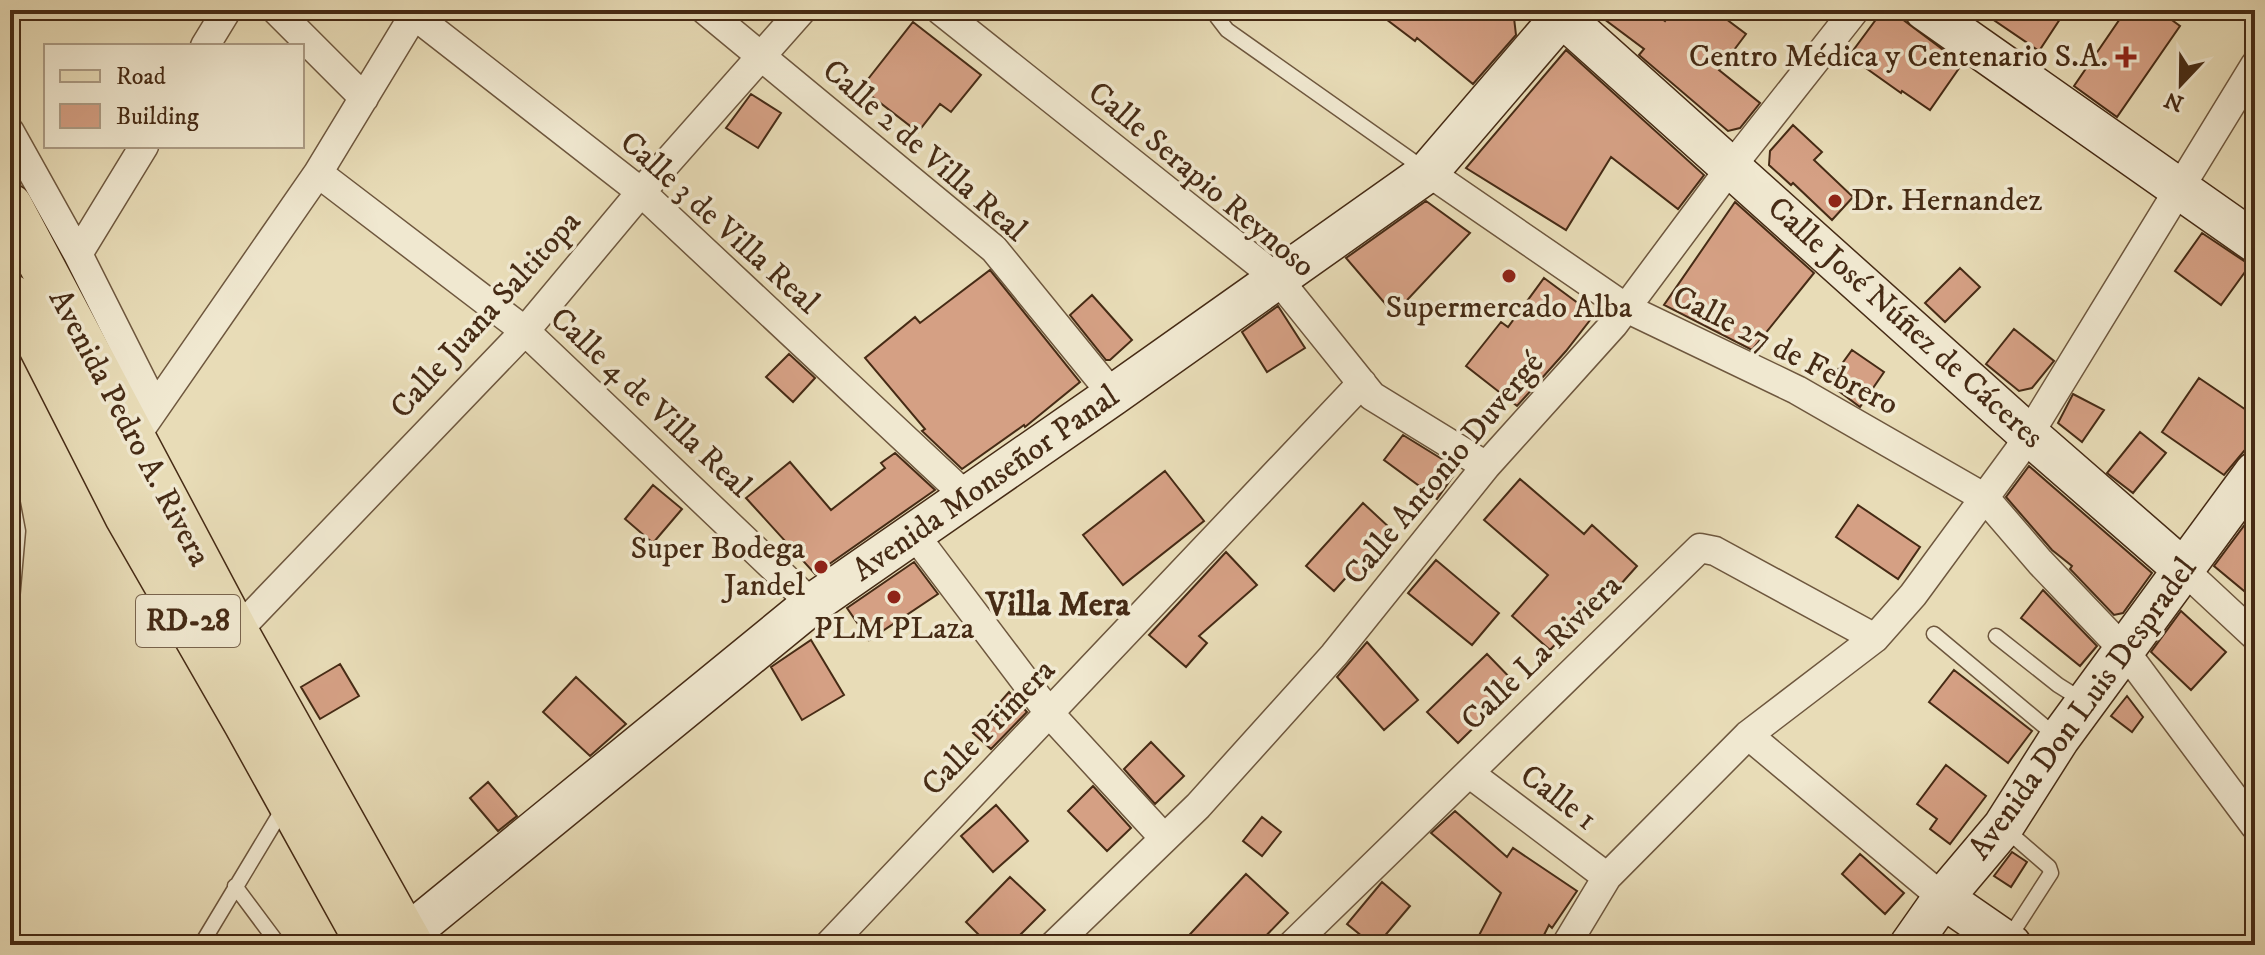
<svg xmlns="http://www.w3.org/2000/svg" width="2265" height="955" viewBox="0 0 2265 955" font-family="'IM FELL DW Pica',serif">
  <rect width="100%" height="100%" fill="#e8dcb7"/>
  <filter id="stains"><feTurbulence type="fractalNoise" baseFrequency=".0025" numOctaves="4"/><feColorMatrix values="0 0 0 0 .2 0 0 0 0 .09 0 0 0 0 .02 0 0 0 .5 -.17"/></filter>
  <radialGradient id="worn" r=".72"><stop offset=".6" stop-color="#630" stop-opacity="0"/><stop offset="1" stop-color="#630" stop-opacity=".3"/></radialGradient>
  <!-- building -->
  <path fill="#d5a084" stroke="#462b15" stroke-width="2" d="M1374,10H1505L1514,18L1516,35L1473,84L1417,38L1415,41Z
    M1592,10H1650L1665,21L1673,10H1714L1746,34L1719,70L1760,103L1740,128L1728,131L1639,55L1644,49Z
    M1883,10H1890L1962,64L1930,110L1902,91L1901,93L1849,56Z
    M1979,10H2066L2039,51Z
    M2126,10H2158L2180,26L2117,117L2074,86Z
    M913,22L981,75L951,112L940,104L918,132L861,88Z
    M1566,50L1704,175L1678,209L1611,157L1566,230L1466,168Z
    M751,94L781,113L758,148L726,128Z
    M1793,125L1822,152L1814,160L1853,197L1832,220L1793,183L1791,185L1769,165L1770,151Z
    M1426,201L1470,233L1394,314L1346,258Z
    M1735,202L1814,273L1752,350L1664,305Z
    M2202,233L2250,265L2221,305L2175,271Z
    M1960,268L1980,287L1945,322L1925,303Z
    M990,270L1080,382L1025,427L1024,425L962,469L922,431L925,429L865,358L915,317L920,323Z
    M1544,278L1594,315L1566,351L1517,406L1466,366L1501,322L1508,327Z
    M1092,295L1132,340L1110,360H1106L1070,315Z
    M1278,306L1305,348L1267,372L1242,332Z
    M2014,329L2054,361L2032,388L2019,391L1986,364Z
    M1852,350L1884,372L1860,407L1828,383Z
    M789,354L815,378L793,402L766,377Z
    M2199,378L2255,416V438L2224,475L2162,432Z
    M2073,394L2104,410L2082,442L2058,423Z
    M2140,432L2166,453L2133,493L2107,473Z
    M1403,435L1458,469L1437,499L1384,460Z
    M895,453L935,490L815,574L746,498L790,462L831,510L885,468L881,463Z
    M2029,466L2152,573L2123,613L2114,615L2070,569L2072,566L2052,550L2006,497Z
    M1165,471L1204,521L1123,585L1083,535Z
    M1520,479L1584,534L1592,525L1637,566L1612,594L1606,589L1550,650L1512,616L1548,575L1484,520Z
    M653,485L682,509L653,543L625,519Z
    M1363,503L1391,529L1377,544L1386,553L1360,582L1350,573L1334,591L1306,566Z
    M1858,505L1920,547L1898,579L1836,537Z
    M2255,511V600L2214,566Z
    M1226,552L1257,585L1199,636L1207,643L1186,667L1149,635Z
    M1436,560L1499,613L1472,645L1408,593Z
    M914,562L938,594L869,640L847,608Z
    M2043,590L2097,646L2080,666L2021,618Z
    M2181,611L2226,652L2191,690L2151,652Z
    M811,640L844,695L802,720L771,667Z
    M1367,642L1418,700L1384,730L1337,677Z
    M1487,654L1517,685L1458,743L1427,712Z
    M340,664L359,696L320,719L301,687Z
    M1954,670L2032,731L2008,763L1929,702Z
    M576,677L626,724L590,756L543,712Z
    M1009,692L1027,712L991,749L973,733Z
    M2127,696L2143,717L2132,732L2111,716Z
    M1151,742L1184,776L1155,804L1124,769Z
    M1946,765L1986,796L1950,844L1930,829L1937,819L1917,804Z
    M488,782L517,816L498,831L470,798Z
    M1093,786L1131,828L1107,851L1068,811Z
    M996,805L1028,841L993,872L961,836Z
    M1455,811L1507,857L1513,848L1577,891L1552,928L1549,925L1539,945H1474L1501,893L1431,833Z
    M1262,817L1281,832L1262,856L1243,841Z
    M2012,852L2027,862L2011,887L1994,876Z
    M1860,854L1904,893L1885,914L1842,874Z
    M1246,874L1288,913L1257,945H1180Z
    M1010,877L1045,910L1010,945H989L966,922Z
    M1382,882L1410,906L1377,945H1373L1347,924Z"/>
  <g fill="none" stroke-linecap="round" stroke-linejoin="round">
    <!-- lane casing -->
    <g stroke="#6e573e" stroke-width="17">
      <path id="lane" d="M1218,10L1217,17L1227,30L1424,169
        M10,354L32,337
        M10,489L18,531L10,623
        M1934,634L2056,736
        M1996,636L2058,685L2082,700
        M2004,828L2049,867L2051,873L2007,941
        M235,886L279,945
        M201,945L284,807"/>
    </g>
    <!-- street casing -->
    <g stroke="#6e573e" stroke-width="31">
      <path id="street" d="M276,10L364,98
        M705,10L994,249L1113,395
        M940,10L1278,279L1372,396L1486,466
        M414,15L641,192L966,496
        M205,46L227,10
        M10,132L78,254L155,407
        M1428,172L1626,308L1797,390L1985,498L2040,562L2124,650L2255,826
        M318,173L525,331L812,604
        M78,254L144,146
        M135,437L318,173L417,10
        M914,534L1050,714L1164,838
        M2183,569L2255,636
        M224,638L236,632L525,331L641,192L802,10
        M1748,735L1943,898
        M1469,773L1607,877
        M829,945L1362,383
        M1054,945L1198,806L1334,655L1486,466L1614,324L1731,167L1855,10
        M1292,945L1700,548L1715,551L1875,638
        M1566,945L1607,877L1748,735L1875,638L1913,595L2018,452L2255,65"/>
    </g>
    <!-- secondary casing -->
    <g stroke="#462b15" stroke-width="43">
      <path id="secondary" d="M1555,10L2028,434L2183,569
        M1925,10L2255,242
        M1943,898L2011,945
        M390,945L407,935L812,604L1113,395L1428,172L1567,10
        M1910,945L1943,898L2003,827L2059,739L2255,472"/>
    </g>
    <!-- primary casing -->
    <g stroke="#462b15" stroke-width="47">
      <path id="primary" d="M10,206L236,632L411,945
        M10,296L35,335L127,516L246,723L369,945"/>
    </g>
    <!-- lane -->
    <use href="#lane" stroke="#f0e8d0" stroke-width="14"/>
    <!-- street -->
    <use href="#street" stroke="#f0e8d0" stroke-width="28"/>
    <!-- secondary -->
    <use href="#secondary" stroke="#f0e8d0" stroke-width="40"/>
    <!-- primary -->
    <use href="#primary" stroke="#e8dcb7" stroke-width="44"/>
  </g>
  <!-- markers -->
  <g fill="#8f2418" stroke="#f0e8d0" stroke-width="3">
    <path d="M2122 45h8v8h8v8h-8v8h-8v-8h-8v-8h8z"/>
    <circle cx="1835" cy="201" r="8"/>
    <circle cx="1509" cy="276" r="8"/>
    <circle cx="821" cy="567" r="8"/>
    <circle cx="894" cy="597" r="8"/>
  </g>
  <g text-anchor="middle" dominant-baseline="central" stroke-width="7" stroke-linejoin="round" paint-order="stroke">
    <!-- shield labels -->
    <rect fill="#f0e8d0" stroke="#79644d" stroke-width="2" x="136" y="595" width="104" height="52" rx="6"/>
    <g font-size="30" font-weight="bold" fill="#462b15">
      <text x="188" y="621">RD-28</text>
    </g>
    <!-- poi labels -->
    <g font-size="32" fill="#462b15" stroke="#f0e8d0" text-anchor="end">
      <text x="2108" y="57">Centro Médica y Centenario S.A.</text>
      <text x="1851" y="201" text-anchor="start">Dr. Hernandez</text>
      <text x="1509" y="308" text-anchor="middle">Supermercado Alba</text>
      <text x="805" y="549">Super Bodega<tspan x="805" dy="37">Jandel</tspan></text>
      <text x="894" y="629" text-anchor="middle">PLM PLaza</text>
    </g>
    <!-- street labels -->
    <g font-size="32" fill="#462b15" stroke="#f0e8d0">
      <text transform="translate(924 151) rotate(41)">Calle 2 de Villa Real</text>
      <text transform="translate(1201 180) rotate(40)">Calle Serapio Reynoso</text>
      <text transform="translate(719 223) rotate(42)">Calle 3 de Villa Real</text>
      <text transform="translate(486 315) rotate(-48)">Calle Juana Saltitopa</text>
      <text transform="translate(1905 323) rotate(42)">Calle José Núñez de Cáceres</text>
      <text transform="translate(1785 351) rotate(27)">Calle 27 de Febrero</text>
      <text transform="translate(650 403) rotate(43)">Calle 4 de Villa Real</text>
      <text transform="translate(129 428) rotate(62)">Avenida Pedro A. Rivera</text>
      <text transform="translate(1444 469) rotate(-50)">Calle Antonio Duvergé</text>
      <text transform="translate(986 484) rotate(-35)">Avenida Monseñor Panal</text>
      <text transform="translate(1542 653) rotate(-44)">Calle La Riviera</text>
      <text transform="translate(2083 709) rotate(-54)">Avenida Don Luis Despradel</text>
      <text transform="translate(989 728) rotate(-46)">Calle Primera</text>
      <text transform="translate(1558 798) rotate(37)">Calle 1</text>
    </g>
    <!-- neighbourhood labels -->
    <g font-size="34" font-weight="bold" fill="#462b15" stroke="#f0e8d0">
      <text x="1058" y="605">Villa Mera</text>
    </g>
  </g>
  <!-- margin -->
  <rect width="2265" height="955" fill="none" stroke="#e8dcb7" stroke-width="40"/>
  <rect x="12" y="12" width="2241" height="931" fill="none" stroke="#462b15" stroke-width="4"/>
  <rect x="20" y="20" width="2225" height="915" fill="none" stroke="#462b15" stroke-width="2"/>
  <!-- legend -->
  <rect x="44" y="44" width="260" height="104" fill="#f0e8d0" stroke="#ac9c85" stroke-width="2"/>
  <rect x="60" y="70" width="40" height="12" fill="#e8dcb7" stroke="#ac9c85" stroke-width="2"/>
  <text x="116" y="84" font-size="24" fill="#462b15">Road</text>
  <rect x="60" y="104" width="40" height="24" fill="#d5a084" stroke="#ac9c85" stroke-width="2"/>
  <text x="116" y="124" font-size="24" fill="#462b15">Building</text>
  <!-- north arrow -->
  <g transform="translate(2181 84) rotate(202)" stroke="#f0e8d0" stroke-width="6" paint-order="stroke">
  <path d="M0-6L14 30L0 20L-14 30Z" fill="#462b15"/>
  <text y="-12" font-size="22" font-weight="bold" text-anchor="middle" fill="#462b15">N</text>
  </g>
  <rect width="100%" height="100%" filter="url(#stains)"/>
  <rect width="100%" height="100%" fill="url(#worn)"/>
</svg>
